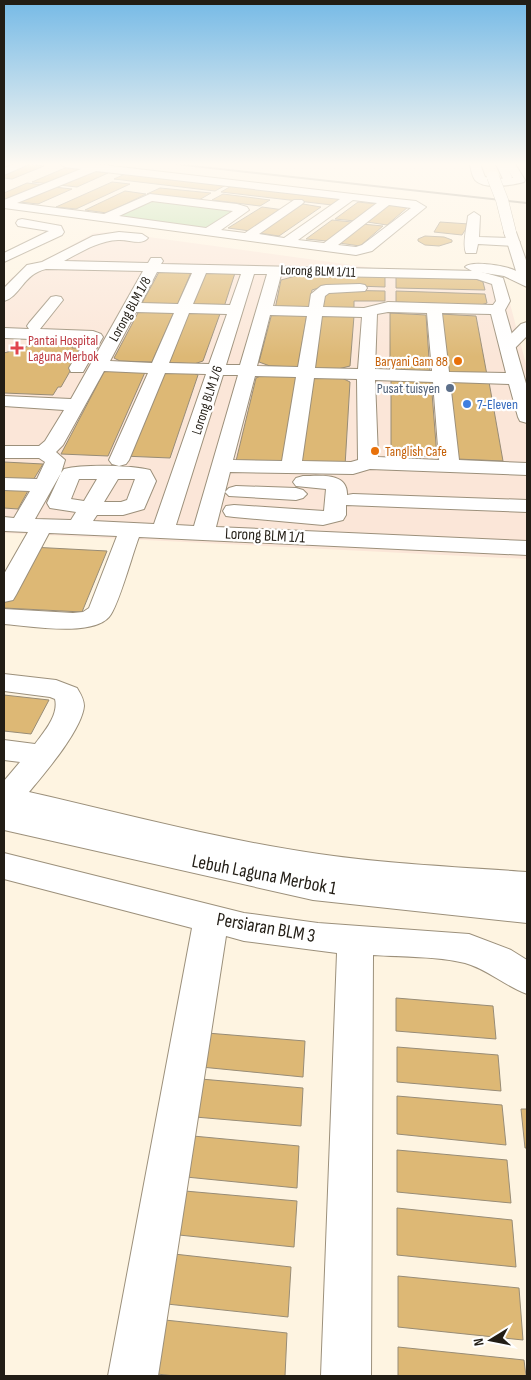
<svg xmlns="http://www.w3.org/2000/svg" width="531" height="1380" viewBox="0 0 531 1380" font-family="'Sofia Sans Condensed',sans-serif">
  <rect width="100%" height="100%" fill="#fef4e1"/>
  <!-- commercial -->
  <path fill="#fbe6d8" d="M112,232L381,269L485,271L503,277L527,368V559L4,533V287L11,278L94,233Z"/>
  <!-- green -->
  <path fill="#badda6" d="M156,199L240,210L205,229L118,217Z"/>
  <!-- building -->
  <path fill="#ddb875" stroke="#988c76" d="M27,164L44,166L12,179L4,178V174Z
    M65,168L82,170L50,184L32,182Z
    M90,171L108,173L77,187L59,185Z
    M125,174H131L226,185L215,191L114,179Z
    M112,182L130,184L76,209L56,207Z
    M27,183L45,185L10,200L4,199V193Z
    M233,185L341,199L332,205L221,192Z
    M54,187L72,189L38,204L19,202Z
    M160,188L211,193L199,200L147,194Z
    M125,191L146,194L107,213L85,210Z
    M223,194L270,200L260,206L212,200Z
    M358,202L377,204L355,221L335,219Z
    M303,204L321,207L279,236L259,233Z
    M388,205L408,207L387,225L367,222Z
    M262,207L284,210L250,231L228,228Z
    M332,220L352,222L327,241L306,239Z
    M440,222L469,224L462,235L434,232Z
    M362,224L383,226L360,246L339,243Z
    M425,236L444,237L452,240V242L439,246L425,245L418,241V239Z
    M192,270L177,306L141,305L159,272Z
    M202,270L235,273L224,307L188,306Z
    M303,274L385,277V287L328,285L312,290L309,310L275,309L281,280Z
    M396,277L476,279L483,282L485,290L396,288Z
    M331,290L385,291V301H354V311L321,310L323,292Z
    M396,291L485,294L487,303L481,305L396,302Z
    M140,309L175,310L152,362L120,361L114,358Z
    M185,310L221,311L203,361L194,364L162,362Z
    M272,313L307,314L298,367L270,366L259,362Z
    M390,313L426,315L430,373L390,372Z
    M440,314L476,316L487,375L447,373Z
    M318,315L354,316L350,366L338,369L310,368Z
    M33,345L73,346L72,348H81V352L61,387H58L53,395L4,393V353Z
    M114,369L146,370L108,456L61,454L104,372Z
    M158,370L191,372L198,375L170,458L123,456Z
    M265,374L298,376L284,463L236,461L256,378Z
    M309,377L342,378L350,382L345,466L296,464Z
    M391,378L431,380L437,457L391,455Z
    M448,381L489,382L503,461L457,459Z
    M4,462L43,464L32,482L4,481Z
    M4,488L29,489L18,509L4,508Z
    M31,547L107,551L82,612L4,608V601Z
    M4,695L49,700L31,734L4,731Z
    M396,998L493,1006L496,1039L396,1031Z
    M207,1033L305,1041L303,1077L201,1067Z
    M397,1047L498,1055L501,1091L397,1082Z
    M201,1079L303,1088L301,1126L195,1117Z
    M397,1096L502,1105L506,1145L397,1134Z
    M521,1109H527V1148H525Z
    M193,1136L299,1146L297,1188L186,1177Z
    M397,1150L507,1160L511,1203L397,1192Z
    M185,1191L297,1201L294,1247L179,1235Z
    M397,1208L512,1220L516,1267L397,1255Z
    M174,1254L291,1267L288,1317L167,1304Z
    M398,1276L519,1288L523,1340L398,1327Z
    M165,1320L287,1333L285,1376H175L157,1374Z
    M398,1347L524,1360L526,1376H398Z"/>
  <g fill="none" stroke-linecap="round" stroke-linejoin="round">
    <!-- minor casing -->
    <g stroke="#9c907b" stroke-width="2">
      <path id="minor" d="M14,164H29L4,175V168Z
        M60,164H94L387,198L416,201L426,207L372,251L356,255L4,208V200L81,169L65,167ZM96,171L340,199L284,238L259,234L302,204L304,202L302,200H294L245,233L221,230L249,210L247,207L237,204L150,194L104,214L17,203ZM353,200L377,203L324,243L298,240ZM152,201L233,211L206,228L119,216ZM389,205L411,208L362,245L356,247L338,245Z
        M470,164H480L485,177L494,179L513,178L505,164H515L525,180L524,182C513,185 484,190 475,180C472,176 471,169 470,164Z
        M474,212L480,216L479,237L514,238L520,242L514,246L478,244L476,253H466C462,244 467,227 468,216Z
        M22,219L61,226L64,232L62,235L4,262V253L49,231L18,226L16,223L18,220Z
        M119,232L142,234L148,238C142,246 128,239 118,240C98,241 81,252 64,261L148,263L151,258H161L163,261L161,264L478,271L503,278L510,301L505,310L527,387V423L520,421L518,417L509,384L450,382L459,460L527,463V475L370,469L353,474L230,472L216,527L527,541V555L139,537C133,552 118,608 109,617C91,637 30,626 4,624V609L73,613L83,612L89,608L117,536L49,533L16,595L13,600L4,602V574L28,532L4,531V517L14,518L30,491L4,490V478L37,479L45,462L39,458H4V446H39L45,441L64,410L4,406V396L71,399L143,271L46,269C23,274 20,297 4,301V288L27,265L42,262L93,236ZM157,272L192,273L178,304L141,303ZM206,273L241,274L230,305L193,304ZM254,274H267L240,365H226ZM281,275L477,279L492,284L496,301L493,305L388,302L364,308L323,307L325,296L329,293L365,291L367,288L365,285L360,284L326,285L321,286L311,294L309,307L273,306ZM136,312L174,313L152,363L110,361ZM388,312L427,313L432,371L375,369L377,314ZM189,313L227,314L209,364L169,363ZM442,313L491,314L506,373L449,372ZM270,315L307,316L298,367L257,366ZM322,316L362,317L358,369L315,368ZM104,371L148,373L109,460L112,464L119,466L126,464L129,460L165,373L206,374L154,524L93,521L97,515H123L144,509L156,481L150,470C130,465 84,464 64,469L61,473L65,460L56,452L63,445ZM223,375H238L194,526L176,525ZM255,376L296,377L282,461L233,460ZM314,378L357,379L358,460L351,462L302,461ZM375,380L433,382L439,460L378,457ZM61,473L47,503L50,508L76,512L71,520L35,519ZM79,479H97L84,501L71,499ZM118,479H135L127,500L121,502H104Z
        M56,296L61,297L63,300L40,329L93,331L101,334L103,337L83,372H71L69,368L85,341L4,338V328L29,329L27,326L29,323L51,297Z
        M303,476C320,476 348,472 347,495L353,494L527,500V512L346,505V515L343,520L323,525L234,517L226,516L223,511L226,506L234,505L324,511L326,489L296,486L293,482L296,478Z
        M236,486L296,488L303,490L307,494L303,498L296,500L229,496L225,492L229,488Z
        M4,674L56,680L77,688C80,693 84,699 84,706C82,730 44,774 29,792C125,814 221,840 319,854C388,864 458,867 527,872V923L313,900L4,830V781L20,762L4,760V740L35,744C44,732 59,715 55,699L50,697L4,691Z
        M4,853L244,913L318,923L469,934L511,950L527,960V994C505,986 487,969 465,963C436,956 403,957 373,955L371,1376H321L337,953L244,941L226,936L158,1376H108L192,928L4,879Z"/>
    </g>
    <!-- highway casing -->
    <g stroke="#9c907b" stroke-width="2">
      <path id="highway" d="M496,164H506L512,177L511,179H503Z
        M510,228L516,232L527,263V287L504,276L472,271L465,267C471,260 508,266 516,271L504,232Z
        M527,322V336L514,349H502L500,346L502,343L521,324Z"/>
    </g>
    <!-- minor -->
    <use href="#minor" fill="#fff" fill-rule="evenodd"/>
    <!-- highway -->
    <use href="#highway" fill="#fff" fill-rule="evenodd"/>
    <!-- rail -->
    <path stroke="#989183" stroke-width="2" d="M175,164L527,203"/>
    <!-- highway-bridge casing -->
    <g stroke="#9c907b" stroke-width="13" stroke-linecap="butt">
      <path id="highway-bridge" d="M493,177L502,200L510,232"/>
    </g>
    <!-- highway-bridge -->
    <use href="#highway-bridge" stroke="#fff" stroke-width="12"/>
  </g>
  <!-- sky -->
  <linearGradient id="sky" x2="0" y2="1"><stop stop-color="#76bae6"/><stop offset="0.46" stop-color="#fffaf2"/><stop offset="1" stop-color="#fffaf2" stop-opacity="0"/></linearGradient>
  <rect width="531" height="357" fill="url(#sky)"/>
  <!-- markers -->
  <path fill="#e0444e" stroke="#fff" stroke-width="2" d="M14.5 340.5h5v5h5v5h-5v5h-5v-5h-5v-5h5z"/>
  <g fill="#e8710a" stroke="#fff" stroke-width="2">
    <circle cx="458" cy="361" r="5"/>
    <circle cx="375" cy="451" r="5"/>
  </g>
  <circle fill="#5c6f8a" stroke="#fff" stroke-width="2" cx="450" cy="388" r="5"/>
  <circle fill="#3f7fe0" stroke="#fff" stroke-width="2" cx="467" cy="404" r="5"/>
  <g text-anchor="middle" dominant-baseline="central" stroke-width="4.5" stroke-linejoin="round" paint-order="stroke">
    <!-- far-street labels -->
    <g font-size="14" fill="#221d15" stroke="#fff">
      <text transform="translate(318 271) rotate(2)">Lorong BLM 1/11</text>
      <text transform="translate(130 309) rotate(-61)">Lorong BLM 1/8</text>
      <text transform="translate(207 400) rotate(-72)">Lorong BLM 1/6</text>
    </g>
    <!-- far-health labels -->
    <g font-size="14" fill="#be3a42" stroke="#fff" text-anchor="start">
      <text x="28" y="340">Pantai Hospital<tspan x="28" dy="16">Laguna Merbok</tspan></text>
    </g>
    <!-- far-food labels -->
    <g font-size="14" fill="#c56008" stroke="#fff" text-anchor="end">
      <text x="448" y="361">Baryani Gam 88</text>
      <text x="385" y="451" text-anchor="start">Tanglish Cafe</text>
    </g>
    <!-- far-service labels -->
    <g font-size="14" fill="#4e5e75" stroke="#fff" text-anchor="end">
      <text x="440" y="388">Pusat tuisyen</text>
    </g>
    <!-- far-shop labels -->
    <g font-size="14" fill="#366cbe" stroke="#fff" text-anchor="start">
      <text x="477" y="404">7-Eleven</text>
    </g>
    <!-- street labels -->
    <g font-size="16" fill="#221d15" stroke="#fff">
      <text transform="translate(265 536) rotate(3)">Lorong BLM 1/1</text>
    </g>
    <!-- near-street labels -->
    <g font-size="19" fill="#221d15" stroke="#fff">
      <text transform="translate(264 875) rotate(11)">Lebuh Laguna Merbok 1</text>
      <text transform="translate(266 928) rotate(10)">Persiaran BLM 3</text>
    </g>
  </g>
  <!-- border -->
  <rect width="531" height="1380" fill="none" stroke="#221d15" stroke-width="10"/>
  <!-- north arrow -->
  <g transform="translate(491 1340) rotate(260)" stroke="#ffffff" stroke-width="4" paint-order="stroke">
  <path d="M0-4L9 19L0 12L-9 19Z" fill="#221d15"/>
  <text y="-8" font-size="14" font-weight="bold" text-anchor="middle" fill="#221d15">N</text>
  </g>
</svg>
